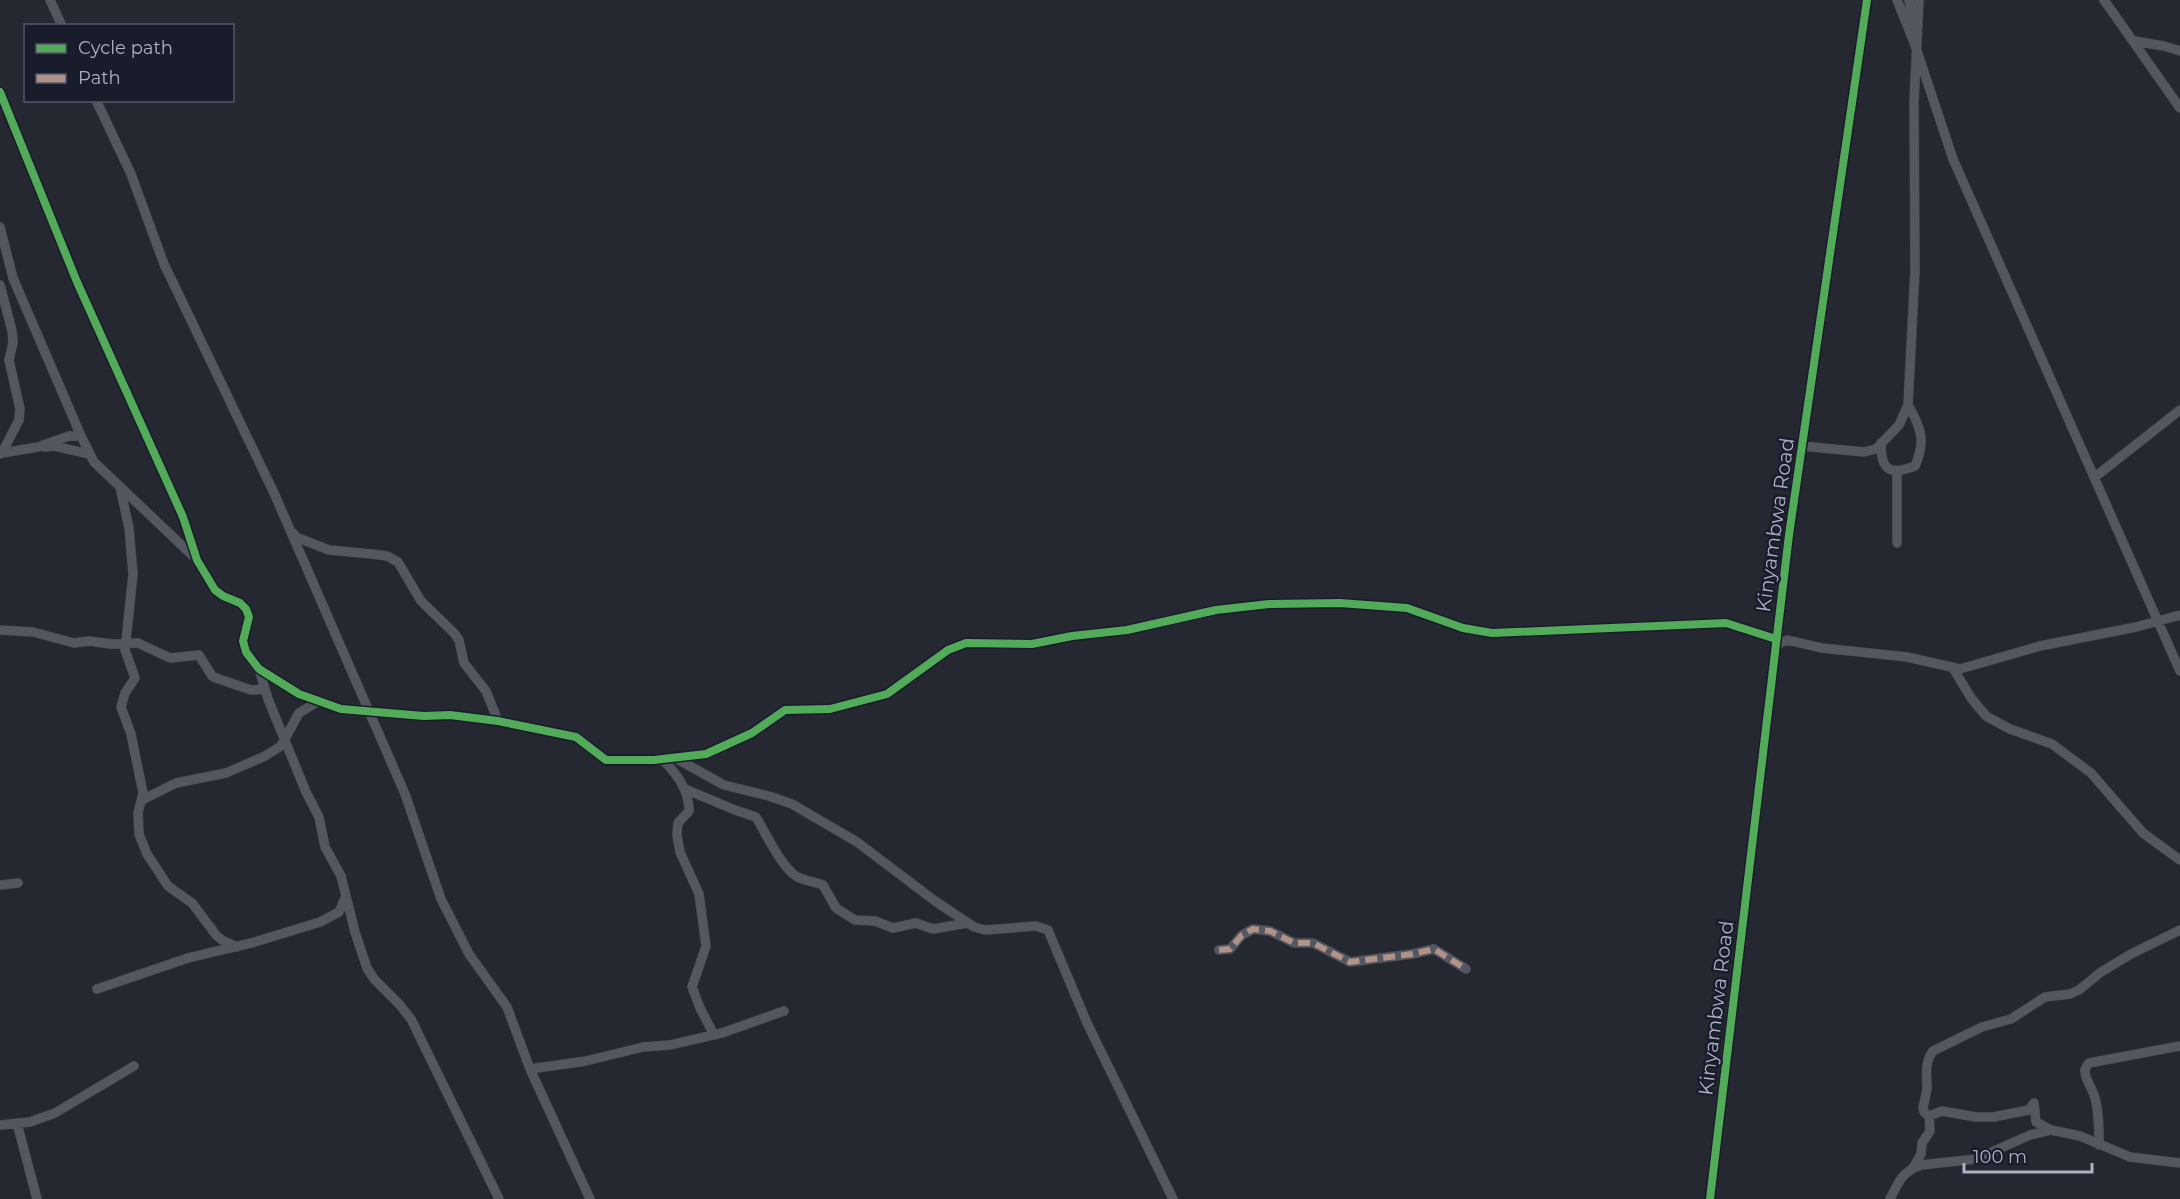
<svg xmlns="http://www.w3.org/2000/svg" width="2180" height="1199" viewBox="0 0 2180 1199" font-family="Montserrat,sans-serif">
  <rect width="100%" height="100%" fill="#252831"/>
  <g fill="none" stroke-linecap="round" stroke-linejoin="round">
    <!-- minor casing -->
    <g stroke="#41434a" stroke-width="10">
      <path id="minor" d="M50,0L62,26
        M1897,0L1915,45L1953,159L2180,671
        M1909,0L1913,27
        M2104,0L2180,108
        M2134,41L2164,46L2180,51
        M0,92L77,282L183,517L197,560L215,590L223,596L240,603L246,609L249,617L243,641L246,652L259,669L299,694L341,709L424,716L450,715L498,721L576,737L606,760H654L706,754L752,733L785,710L830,709L887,694L948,650L966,643L1032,644L1072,636L1127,630L1216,610L1269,604L1340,603L1407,608L1463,628L1492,633L1726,623L1776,639
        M96,100L131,174L164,264L274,493L405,794L441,899L469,954L507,1007L530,1069L590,1199
        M0,227L13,278L81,436
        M0,285L12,331L13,343L9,360L20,409L19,420L2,453L0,454
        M1881,443C1881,470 1889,476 1915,466C1926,442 1921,427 1908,405
        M1802,446L1864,452L1876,449L1899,425L1908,405L1915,270L1914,102L1919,0
        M44,447L54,446L89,454
        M2,453L38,447L69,436H81L94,462L193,556
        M1897,471V543
        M2095,477L2180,410
        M120,487L129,528L133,574L125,650L135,678L125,693L121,707L131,734L143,793L138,813L139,834L147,854L168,886L192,903L216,935L222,940L237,947
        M293,533L296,537L329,550L372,554L387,556L398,562L421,601L454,633L459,640L464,663L486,691L498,721
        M0,630L33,632L74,643L89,641L111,644L138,643L170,658L199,655L212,676L216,678L251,690L265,689
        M1776,645L1787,640L1822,648L1907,657L1960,669L2040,646L2136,627L2180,615
        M1953,668L1971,698L1986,716L2010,729L2052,744L2091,773L2143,833L2180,860
        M259,669L268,699L306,792L319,817L325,847L341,876L355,932L367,968L374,979L400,1005L411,1019L499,1199
        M677,759L724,785L769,796L792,804L857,842L935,901L974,927L985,930L1036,926L1048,930L1087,1023L1173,1199
        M663,760C677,774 689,790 689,811L678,823L677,835L680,852L699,894L706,946L692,987L700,1008L714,1035
        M685,789L735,810L756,817C765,832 782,868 796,876C803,881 814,881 823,885L836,908L855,920L875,921L893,928L916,923L933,929L968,923
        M142,800L176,783L226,773L265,756L281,746L299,713L319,701
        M0,885L18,883
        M1219,950L1230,949L1242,935L1253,929L1270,931L1294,943H1313L1350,962L1412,954L1434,949L1466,969
        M97,989L188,958L255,942L320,922L339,912L346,896
        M530,1069L586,1061L643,1047L670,1045L722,1033L784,1011
        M1929,1116L1924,1112L1923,1108C1924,1102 1926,1095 1927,1089C1927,1075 1924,1063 1933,1051L1982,1027L2011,1019L2045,997L2070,994L2079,990L2101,972L2131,954L2180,930
        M17,1123L37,1199
        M0,1125L30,1122L55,1113L134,1066
        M2099,1145C2099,1129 2099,1113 2095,1098C2093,1089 2085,1080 2085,1071C2085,1068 2087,1066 2089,1063L2180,1046
        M1913,1168L1921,1154L1922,1143L1930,1131L1929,1116L1942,1111L1976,1117H1993L2029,1110L2034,1103L2036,1122L2051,1130
        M1710,1199L1789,535L1867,0
        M1890,1199C1899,1181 1902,1172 1921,1165L1976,1159L2030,1135L2051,1130L2080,1136L2130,1157L2180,1163"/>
    </g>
    <!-- minor -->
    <use href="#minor" stroke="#545660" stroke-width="9"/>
    <!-- quiet -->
    <path stroke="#af9288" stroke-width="6" stroke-dasharray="12 6" stroke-linecap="butt" d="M1219,950L1230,949L1242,935L1253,929L1270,931L1294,943H1313L1350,962L1412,954L1434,949L1466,969"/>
    <!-- cycleway casing -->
    <g stroke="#191c2b" stroke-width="11">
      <path id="cycleway" d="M0,92L77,282L183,517L197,560L215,590L223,596L240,603L246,609L249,617L243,641L246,652L259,669L299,694L341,709L424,716L450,715L498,721L576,737L606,760H654L706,754L752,733L785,710L830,709L887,694L948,650L966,643L1032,644L1072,636L1127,630L1216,610L1269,604L1340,603L1407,608L1463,628L1492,633L1726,623L1776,639
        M1710,1199L1789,535L1867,0"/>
    </g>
    <!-- cycleway -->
    <use href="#cycleway" stroke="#51ab58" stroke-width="8"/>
  </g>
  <g text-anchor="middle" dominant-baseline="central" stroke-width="5" stroke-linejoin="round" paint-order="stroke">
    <!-- street labels -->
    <g font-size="20" fill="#adb0c4" stroke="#191c2b">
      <text transform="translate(1775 525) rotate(-82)">Kinyambwa Road</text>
      <text transform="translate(1716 1008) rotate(-83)">Kinyambwa Road</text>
    </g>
  </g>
  <!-- legend -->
  <rect x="24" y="24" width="210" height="78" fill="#191c2b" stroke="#545768" stroke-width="1.5"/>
  <rect x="36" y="44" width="30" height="9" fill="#51ab58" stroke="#545768" stroke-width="1.5"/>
  <text x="78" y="54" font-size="18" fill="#adb0c4">Cycle path</text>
  <rect x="36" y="74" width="30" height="9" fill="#af9288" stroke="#545768" stroke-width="1.5"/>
  <text x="78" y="84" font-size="18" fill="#adb0c4">Path</text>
  <!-- scale -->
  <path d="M1964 1163v9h128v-9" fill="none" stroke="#adb0c4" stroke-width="3"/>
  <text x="1973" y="1163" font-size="18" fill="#adb0c4" stroke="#191c2b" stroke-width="4.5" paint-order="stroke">100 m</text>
</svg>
